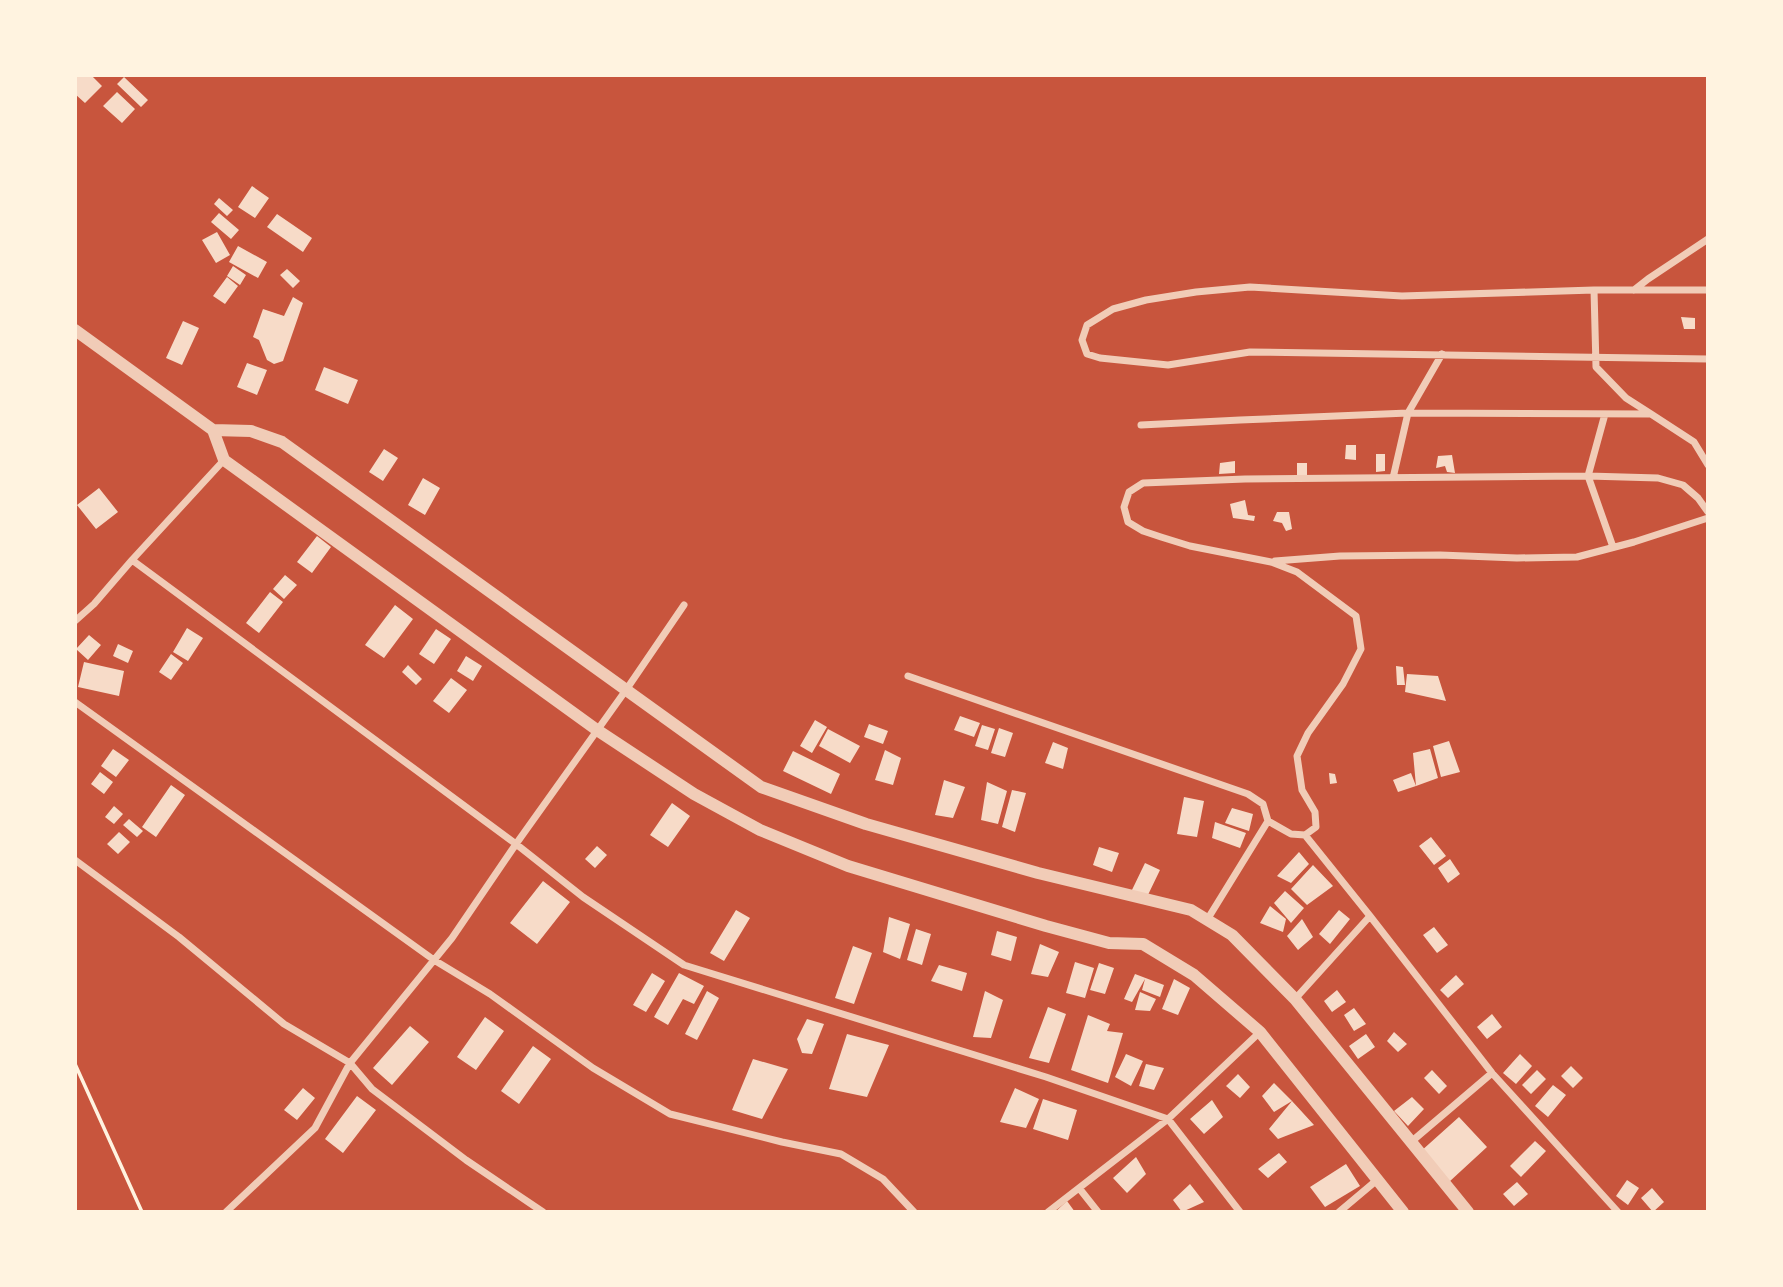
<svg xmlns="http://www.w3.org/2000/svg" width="1783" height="1287" viewBox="0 0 1783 1287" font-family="Roboto,sans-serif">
  <rect width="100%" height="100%" fill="#c8553d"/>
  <!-- building -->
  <path fill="#f7dbc8" d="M75,75H91L102,86L85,103L75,94Z
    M124,77L148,100L141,107L117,84Z
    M117,92L135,109L122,123L103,106Z
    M252,186L269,198L255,218L238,207Z
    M219,198L233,210L227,216L214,204Z
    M219,213L239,230L231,239L211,222Z
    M277,214L312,238L303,252L267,227Z
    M217,232L230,255L216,263L202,240Z
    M238,246L267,262L258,278L229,262Z
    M233,266L246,275L240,285L227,276Z
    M287,269L300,281L293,288L280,275Z
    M227,277L238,286L225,304L213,296Z
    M293,297L303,303L283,361L274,364L267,360L259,340L253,337L263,309L284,316Z
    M1681,317L1695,318V329H1684Z
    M183,321L199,328L182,365L166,358Z
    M247,363L267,370L257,395L237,387Z
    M324,367L358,380L348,404L315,390Z
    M1346,445H1356V460L1345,459Z
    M384,449L398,458L383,481L369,472Z
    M1376,454H1385V471L1376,472Z
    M1452,455L1455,473L1447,472L1445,466L1436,468L1438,456Z
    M1235,461V473L1219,474L1220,463Z
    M1297,463H1307V475H1297Z
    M423,478L440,488L425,515L408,505Z
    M99,488L118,512L96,529L77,505Z
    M1245,500L1248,515L1255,516L1254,521L1233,518L1230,504Z
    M1277,512H1289L1292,529L1286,531L1282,523L1273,521Z
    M317,536L331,547L312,573L297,562Z
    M285,575L297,585L284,599L273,589Z
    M270,592L283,602L259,633L246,623Z
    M395,605L413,619L384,658L365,645Z
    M187,628L203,638L188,661L173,652Z
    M436,629L451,639L434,664L419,654Z
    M89,635L101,645L88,660L76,649Z
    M118,644L133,651L128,663L113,656Z
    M171,654L183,663L171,680L159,672Z
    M466,656L482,666L473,681L457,671Z
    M84,662L124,671L119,696L78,687Z
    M408,665L422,679L416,685L402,672Z
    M1396,666L1403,667L1405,685H1397Z
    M1407,674L1438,676L1446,701L1405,692Z
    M451,678L467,690L449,713L433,701Z
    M960,716L980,723L974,737L954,730Z
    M815,720L827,727L812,753L800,746Z
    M869,724L888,731L883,744L864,737Z
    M982,725L995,729L988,750L975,746Z
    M999,728L1013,733L1005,757L991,753Z
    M828,729L860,746L850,763L819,746Z
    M1449,741L1460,772L1441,777L1433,746Z
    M1053,742L1068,748L1063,769L1045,763Z
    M113,749L129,760L116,777L101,766Z
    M1430,749L1438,778L1416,786L1413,753Z
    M885,750L901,758L893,785L875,780Z
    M793,751L840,774L831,794L783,771Z
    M100,772L113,782L104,794L91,784Z
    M1329,773L1335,774L1337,783L1330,784Z
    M1411,773L1416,786L1398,792L1393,780Z
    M944,780L965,787L953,818L935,815Z
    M987,782L1007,791L998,824L981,820Z
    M171,785L185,795L156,837L142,827Z
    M1012,790L1026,793L1015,832L1002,827Z
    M1184,797L1204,801L1197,837L1177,834Z
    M672,803L690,816L668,847L650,835Z
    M114,806L123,814L114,824L105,817Z
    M1232,808L1253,814L1249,831L1225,823Z
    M129,819L143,831L137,837L123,825Z
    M1215,822L1246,833L1240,848L1212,838Z
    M119,832L130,842L118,854L107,844Z
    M1431,837L1446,856L1434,865L1419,846Z
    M597,846L607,855L595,868L585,859Z
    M1099,847L1119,853L1112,872L1093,865Z
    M1299,852L1309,864L1291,883L1277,876Z
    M1450,859L1460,874L1448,883L1438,868Z
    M1145,863L1160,870L1146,899L1131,892Z
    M1313,865L1333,886L1307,905L1291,889Z
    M543,881L570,902L537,944L510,923Z
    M1285,891L1304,908L1291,923L1274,903Z
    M1270,906L1286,919L1283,932L1260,923Z
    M736,910L750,918L724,961L710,953Z
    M1339,910L1350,919L1330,944L1319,934Z
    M889,917L910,924L900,959L883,952Z
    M1302,919L1313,937L1298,950L1287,936Z
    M1434,927L1448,945L1437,953L1423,935Z
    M916,929L931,934L922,965L907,960Z
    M997,931L1017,937L1011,961L991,955Z
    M1040,944L1059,952L1048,977L1031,974Z
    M853,946L872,953L854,1004L835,998Z
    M1075,962L1094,968L1085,998L1066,993Z
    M1099,963L1114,968L1105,994L1090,990Z
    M939,965L967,973L962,991L931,981Z
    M652,973L665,981L646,1012L633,1005Z
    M679,973L704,986L694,1004L683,999L668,1025L654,1017Z
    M1135,974L1164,985L1160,997L1142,990L1145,979L1132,1002L1124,999Z
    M1456,975L1464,984L1448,998L1440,990Z
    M1174,979L1190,988L1178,1015L1162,1009Z
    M1337,990L1346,1002L1332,1012L1324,1001Z
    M707,991L719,998L697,1040L685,1034Z
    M985,991L1003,1000L991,1038L973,1037Z
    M1140,992L1156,999L1150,1011L1135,1010Z
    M1048,1007L1066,1014L1049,1063L1029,1058Z
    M1354,1008L1366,1024L1354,1031L1344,1015Z
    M1492,1014L1502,1027L1487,1039L1477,1027Z
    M1088,1015L1110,1024L1107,1031L1123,1033L1108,1083L1071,1070Z
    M485,1017L504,1031L476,1070L457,1057Z
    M807,1019L824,1024L812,1054L802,1053L797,1039Z
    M410,1026L429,1042L392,1085L373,1068Z
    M1394,1032L1407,1044L1398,1052L1387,1041Z
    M847,1034L889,1045L867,1097L829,1089Z
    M1366,1034L1375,1047L1358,1059L1349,1046Z
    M533,1046L551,1059L519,1104L501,1091Z
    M1126,1054L1143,1061L1131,1086L1115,1077Z
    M1520,1054L1532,1066L1516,1084L1503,1073Z
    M753,1059L788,1069L762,1119L732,1110Z
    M1146,1064L1164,1068L1154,1090L1139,1086Z
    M1571,1066L1583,1078L1573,1088L1561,1076Z
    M1432,1070L1447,1086L1439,1094L1424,1078Z
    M1537,1070L1546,1079L1531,1094L1522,1085Z
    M1238,1074L1250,1087L1240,1098L1226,1086Z
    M1274,1083L1292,1101L1314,1125L1278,1139L1269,1129L1292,1101L1274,1112L1262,1096Z
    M1553,1085L1566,1095L1548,1117L1535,1106Z
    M303,1088L315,1098L297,1120L284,1110Z
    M1015,1088L1039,1099L1026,1128L1000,1122Z
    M357,1096L376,1110L343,1153L325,1139Z
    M1412,1097L1424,1109L1408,1126L1394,1111Z
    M1043,1099L1077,1110L1068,1140L1033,1129Z
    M1212,1100L1223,1117L1204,1134L1190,1119Z
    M1459,1117L1487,1147L1449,1182L1420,1152Z
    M1535,1141L1546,1151L1521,1177L1510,1166Z
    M1279,1153L1287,1162L1268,1178L1258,1169Z
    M1136,1157L1146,1174L1127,1193L1113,1178Z
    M1346,1164L1360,1186L1325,1207L1310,1187Z
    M1627,1180L1639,1188L1628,1205L1616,1196Z
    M1517,1182L1528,1194L1514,1206L1503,1194Z
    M1190,1184L1204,1202L1182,1212L1173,1200Z
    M1652,1188L1664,1202L1653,1212L1641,1198Z
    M1067,1201L1075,1212H1055Z"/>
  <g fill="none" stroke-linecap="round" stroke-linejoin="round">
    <!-- path -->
    <path stroke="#fff3e0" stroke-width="3.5" d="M75,1064L142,1212"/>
    <!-- minor -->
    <path stroke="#f1ccb7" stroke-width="7" d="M1594,290L1596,367L1626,398L1651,414
      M1634,290L1648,279L1708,239
      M1708,290H1594L1402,296L1250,287L1196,292L1146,300L1113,309L1087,325L1082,340L1087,354L1100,358L1168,365L1250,352L1708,359
      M1605,414L1588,476L1613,547
      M1141,425L1240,420L1408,413L1651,414L1694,442L1708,465
      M1393,478L1408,413L1442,354
      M132,560L516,844L583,897L684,965L1046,1077L1168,1119L1240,1212
      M1275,561L1340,556L1440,555L1517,558L1577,557L1634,542L1708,518
      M75,621L94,604L132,560L224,460
      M908,676L1248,794L1263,804L1268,821
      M75,702L434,960L490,994L593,1068L670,1114L782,1142L841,1154L883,1179L914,1212
      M1305,835L1370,916L1492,1073L1618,1212
      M75,860L179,937L284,1024L350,1063L315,1128L226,1212
      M1207,920L1268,821L1291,834L1305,835L1316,827L1315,812L1302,790L1297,756L1308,733L1343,684L1361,649L1356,616L1297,572L1271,562L1190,546L1161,537L1143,531L1128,522L1124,507L1129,492L1143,483L1245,479L1588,476L1658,478L1683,485L1698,498L1708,512
      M1295,999L1370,916
      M1411,1142L1492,1073
      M1079,1188L1098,1212
      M543,1212L466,1160L372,1089L350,1063L452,938L516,844L626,690L684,605
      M1048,1212L1168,1119L1260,1032
      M1339,1212L1377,1180"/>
    <!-- tertiary -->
    <path stroke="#f1ccb7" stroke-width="12" d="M75,330L213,430L224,460L597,730L694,794L760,830L848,866L1046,926L1109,943L1143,944L1194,975L1260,1032L1403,1212
      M213,430L251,431L282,442L761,787L866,824L1038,873L1191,910L1232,935L1295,999L1468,1212"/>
  </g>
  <!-- border -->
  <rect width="1783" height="1287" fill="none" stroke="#fff3e0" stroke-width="154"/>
</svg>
